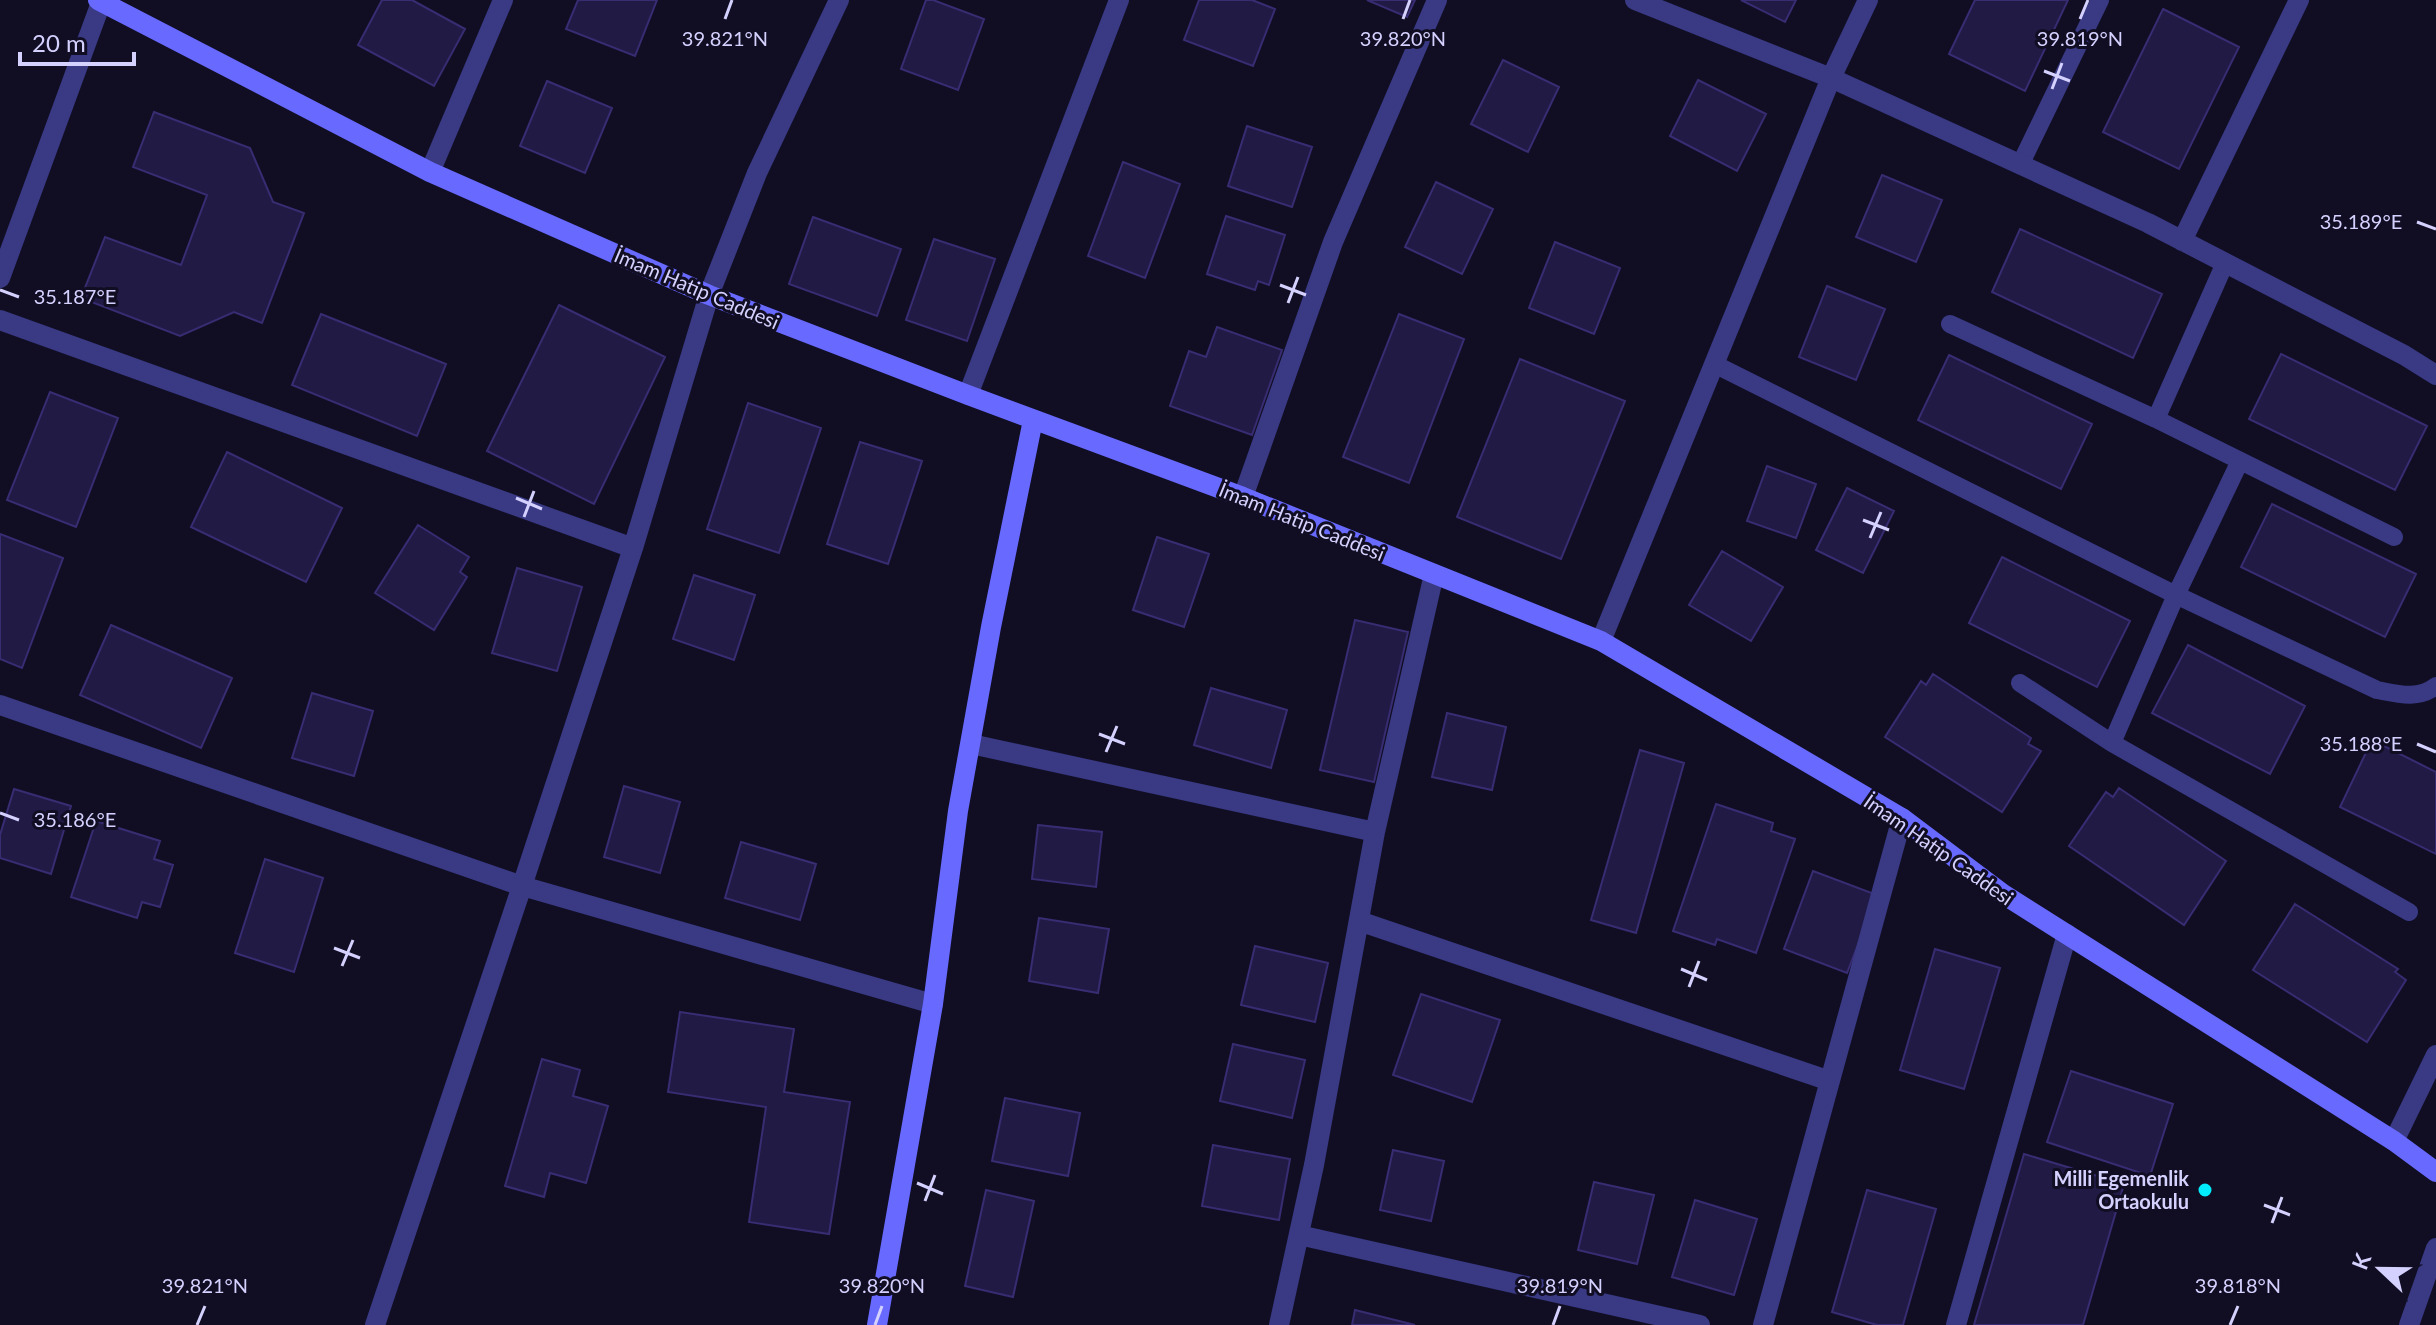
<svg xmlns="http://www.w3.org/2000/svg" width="2436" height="1325" viewBox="0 0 2436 1325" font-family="Lato,sans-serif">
  <rect width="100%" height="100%" fill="#110e24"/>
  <!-- building -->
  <path fill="#211a45" stroke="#382c72" stroke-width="2" d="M382,0H412L465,29L434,86L358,45Z
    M578,0H657L635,56L566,29Z
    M926,0H933L984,19L958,90L901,69Z
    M1199,0H1252L1275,9L1253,66L1184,40Z
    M1367,0H1415L1407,17Z
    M1741,0H1796L1785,22Z
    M1975,0H2068L2025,91L1949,54Z
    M2163,9L2239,47L2179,169L2103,132Z
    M1503,60L1559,87L1528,152L1471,124Z
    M1698,80L1766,114L1737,171L1670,136Z
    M547,81L612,108L585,173L520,146Z
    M154,112L250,148L273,202L304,213L262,323L234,312L180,336L81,298L105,237L181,265L207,195L133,167Z
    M1247,126L1312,147L1292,207L1228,186Z
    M1123,162L1180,184L1145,278L1088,256Z
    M1882,175L1942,200L1916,262L1856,237Z
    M1436,182L1493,209L1462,274L1405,247Z
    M1226,216L1285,235L1269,285L1258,281L1255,290L1207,274Z
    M813,217L901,249L877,316L789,284Z
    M2020,229L2162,294L2133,358L1992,292Z
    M934,239L995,259L967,341L906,320Z
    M1555,242L1620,268L1594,334L1529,308Z
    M1827,286L1885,309L1856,380L1799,357Z
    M559,305L665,357L594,504L487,451Z
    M321,314L446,364L417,436L292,385Z
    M1399,314L1464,339L1409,483L1343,457Z
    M1217,327L1282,350L1252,435L1170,406L1189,351L1206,357Z
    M2281,354L2427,426L2395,490L2249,419Z
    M1949,355L2092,424L2061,489L1918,420Z
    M1520,359L1625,401L1561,559L1457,517Z
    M50,392L118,418L76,527L7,500Z
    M748,403L821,428L779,553L707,529Z
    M860,442L922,461L888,564L827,544Z
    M227,452L342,508L306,582L191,527Z
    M1767,466L1816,484L1796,538L1747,521Z
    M1847,488L1894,511L1863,573L1816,550Z
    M2272,504L2416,574L2385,637L2241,567Z
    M418,525L469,557L460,572L467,577L434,630L375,593Z
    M0,534L63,558L22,668L0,659Z
    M1157,537L1209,554L1184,627L1133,610Z
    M1722,551L1783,587L1751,641L1689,605Z
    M2002,557L2130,621L2097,687L1969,623Z
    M517,568L582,587L557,671L492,653Z
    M694,575L755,595L734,660L673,639Z
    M1355,620L1408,632L1374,782L1320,770Z
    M111,625L232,678L201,748L80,695Z
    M2188,645L2305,706L2270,774L2152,713Z
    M1933,674L2031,738L2028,744L2041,751L2002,812L1885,737L1921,681L1926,685Z
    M1211,688L1287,710L1271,768L1194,745Z
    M312,693L373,711L354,776L292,758Z
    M1447,713L1506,727L1492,790L1432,777Z
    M2372,740L2436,772V854L2340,807Z
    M1640,750L1684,763L1636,933L1591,920Z
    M624,786L680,802L660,873L604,857Z
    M2119,788L2226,861L2184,925L2069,846L2106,792L2113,797Z
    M14,789L71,806L51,874L0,858V835Z
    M1716,804L1773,823L1771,831L1795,839L1756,953L1717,939L1715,945L1673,931Z
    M96,821L160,841L154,859L173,865L160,907L142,902L137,918L71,897Z
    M1038,825L1102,832L1096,887L1032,879Z
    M741,842L816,864L800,920L725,898Z
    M265,859L323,878L294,972L235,953Z
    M1813,871L1877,895L1847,973L1784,949Z
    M2295,904L2398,969L2395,972L2406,980L2367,1042L2253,970Z
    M1039,918L1109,929L1098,993L1029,981Z
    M1255,946L1328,963L1315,1022L1241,1005Z
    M1935,949L2000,968L1964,1089L1900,1070Z
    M1421,994L1500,1020L1472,1102L1393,1075Z
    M680,1012L794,1029L784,1092L850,1102L829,1234L749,1222L766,1107L668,1092Z
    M1233,1044L1305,1060L1292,1118L1220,1101Z
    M542,1059L580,1070L573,1096L608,1106L586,1183L550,1173L544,1197L505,1186Z
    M2071,1071L2173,1104L2150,1176L2047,1142Z
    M1005,1098L1080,1113L1068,1176L992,1161Z
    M1213,1145L1290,1159L1279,1220L1202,1206Z
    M1393,1150L1444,1161L1431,1221L1380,1210Z
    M2024,1154L2124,1184L2083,1325H1974Z
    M1594,1182L1654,1195L1637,1264L1578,1250Z
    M986,1190L1034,1201L1013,1297L965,1286Z
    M1867,1190L1936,1209L1903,1325H1877L1832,1312Z
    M1695,1200L1757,1219L1734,1295L1672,1277Z
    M1355,1310L1415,1325H1352Z"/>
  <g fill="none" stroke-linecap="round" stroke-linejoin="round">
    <!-- lane -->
    <path stroke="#393984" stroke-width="18" d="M2020,165L2100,0
      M1950,324L2156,419L2394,537
      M1714,364L2176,595L2377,690C2398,694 2418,700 2436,686
      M2156,419L2225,263
      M2020,683L2112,743L2409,912
      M2112,743L2176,595L2240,461"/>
    <!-- street -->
    <path stroke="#393984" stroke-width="20" d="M1635,0L1831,78L2148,223L2404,355L2436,375
      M430,172L503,0
      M2182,241L2299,0
      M0,278L102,0
      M0,320L633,548
      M968,395L1119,0
      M1243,497L1333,242L1437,0
      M1601,641L1831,78L1868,0
      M0,705L522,886L933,1004
      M971,744L1375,832
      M1359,921L1830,1081
      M2394,1141L2436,1055
      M1299,1235L1700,1325
      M375,1325L522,886L633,548L709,295L757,173L839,0
      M1279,1325L1314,1165L1375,832L1434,574
      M1763,1325L1902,818
      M1956,1325L2067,934
      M2409,1325L2436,1248"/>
    <!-- secondary -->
    <path stroke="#6869ff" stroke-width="20" d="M98,0L430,172L709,295L968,395L1243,497L1601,641L1902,818L2003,894L2394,1141L2436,1172
      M877,1325L933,1004L958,811L991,627L1033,420"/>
  </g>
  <!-- ticks -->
  <path fill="none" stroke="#d5d1ff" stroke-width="3" d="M725,19L732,0M1403,19L1410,0M2080,19L2088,0M2044,71L2070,81M2052,89L2062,63M2417,222L2436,229M1280,285L1306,295M0,290L19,297M1288,303L1298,277M516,498L542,509M524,517L534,491M1863,520L1889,530M1870,538L1881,512M1099,734L1125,744M2417,744L2436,752M1106,752L1117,726M0,813L19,820M334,948L360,958M342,966L353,940M1681,969L1707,980M1689,987L1699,961M917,1183L943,1194M925,1201L935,1175M2264,1205L2290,1215M2272,1223L2282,1197M197,1325L205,1306M875,1325L882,1306M1553,1325L1560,1306M2230,1325L2238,1306"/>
  <!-- markers -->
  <circle fill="#00ebfc" stroke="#110e24" stroke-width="3" cx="2205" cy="1190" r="8"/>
  <g text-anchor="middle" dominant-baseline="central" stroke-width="6" stroke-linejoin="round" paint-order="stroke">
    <!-- street labels -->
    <g font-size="20" fill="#d5d1ff" stroke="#110e24">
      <text transform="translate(697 288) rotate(23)">İmam Hatip Caddesi</text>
      <text transform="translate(1302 521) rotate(22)">İmam Hatip Caddesi</text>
      <text transform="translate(1939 849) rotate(35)">İmam Hatip Caddesi</text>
    </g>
    <!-- poi labels -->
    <g font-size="20" font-weight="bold" fill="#d5d1ff" stroke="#110e24" text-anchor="end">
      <text x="2189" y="1178">Milli Egemenlik<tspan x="2189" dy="23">Ortaokulu</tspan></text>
    </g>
  </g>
  <g font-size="20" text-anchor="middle" fill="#d5d1ff" stroke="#110e24" stroke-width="6" stroke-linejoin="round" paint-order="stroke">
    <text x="725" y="46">39.821°N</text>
    <text x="1403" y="46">39.820°N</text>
    <text x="2080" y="46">39.819°N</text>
    <text x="2361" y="229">35.189°E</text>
    <text x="75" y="304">35.187°E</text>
    <text x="2361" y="751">35.188°E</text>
    <text x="75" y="827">35.186°E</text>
    <text x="205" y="1293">39.821°N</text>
    <text x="882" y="1293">39.820°N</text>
    <text x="1560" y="1293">39.819°N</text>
    <text x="2238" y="1293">39.818°N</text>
  </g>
  <!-- north arrow -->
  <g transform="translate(2380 1269) rotate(292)" stroke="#110e24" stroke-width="6" paint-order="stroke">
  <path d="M0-6L14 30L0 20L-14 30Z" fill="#d5d1ff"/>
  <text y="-12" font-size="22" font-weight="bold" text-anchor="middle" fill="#d5d1ff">K</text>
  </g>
  <!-- scale -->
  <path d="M20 52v12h114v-12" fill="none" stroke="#d5d1ff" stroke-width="4"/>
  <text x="32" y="52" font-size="24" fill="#d5d1ff" stroke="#110e24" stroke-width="6" paint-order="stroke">20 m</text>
</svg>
